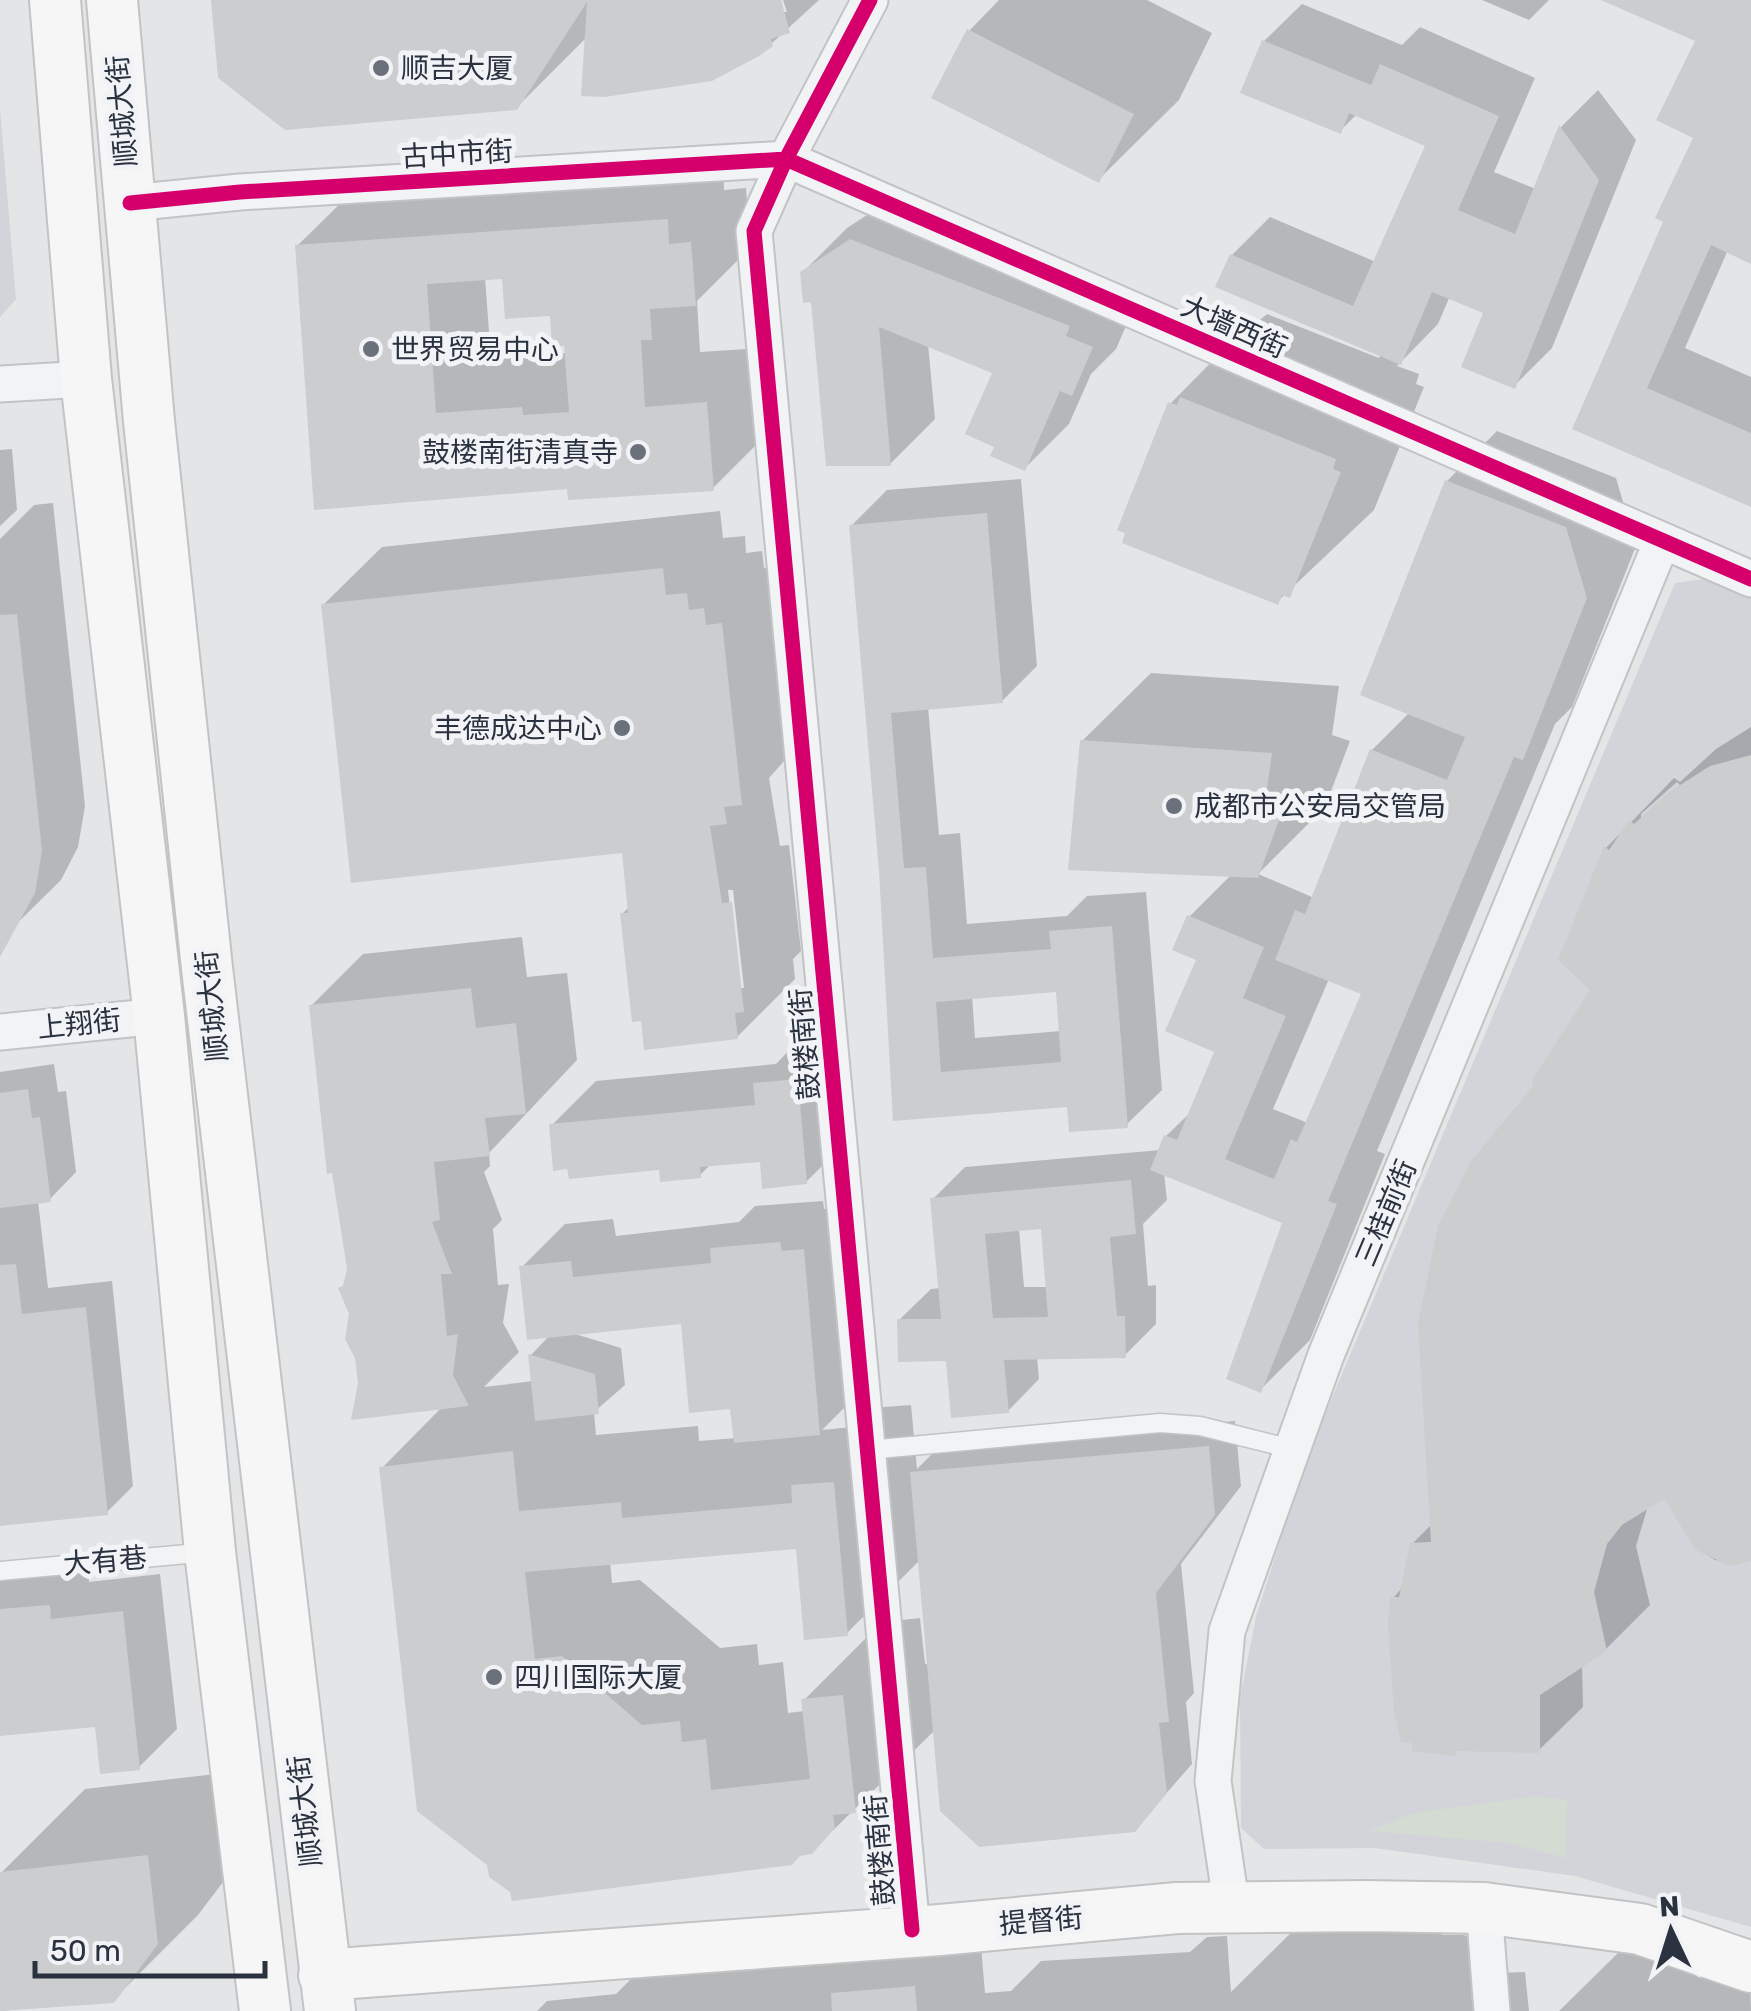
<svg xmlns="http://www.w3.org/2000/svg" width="1751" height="2011" viewBox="0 0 1751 2011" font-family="Rubik,'Noto Sans SC',sans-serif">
  <rect width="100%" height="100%" fill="#e3e5e7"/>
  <!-- built -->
  <path fill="#d2d4da" d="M0,109L16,299L0,317Z
    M1711,578L1751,598V1927L1575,1876L1375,1848L1264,1849L1241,1828L1240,1698L1256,1617L1305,1462L1675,583Z"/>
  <!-- green -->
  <path fill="#d3dbd3" d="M1536,1796L1567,1800L1566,1858L1509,1843L1369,1831L1414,1813Z"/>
  <!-- shadow -->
  <path fill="#0003" fill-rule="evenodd" d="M213,0H778L782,12H787L783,0H819L771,44L588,36L516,108Z
    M999,0H1147L1212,33L1179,100L1098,180L969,31Z
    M1482,0H1549L1529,20Z
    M1611,0H1751V261L1728,250L1685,348L1751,377V505L1575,428L1666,221L1696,137L1698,40Z
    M1302,4L1402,45L1420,27L1535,78L1494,172L1536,189L1561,127L1598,90L1636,140L1552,348L1514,386L1486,312L1450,296L1438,324L1397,366L1419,374L1416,384L1424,387L1374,510L1277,602L1171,403L1255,318L1260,320L1267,314L1379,358L1381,354L1232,255L1270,217L1376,262L1428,145L1357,114L1340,131L1264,41Z
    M723,165L724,190L746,188L750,248L697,301L700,352L762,348L768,433L713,488L569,486L317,507L297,246L353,191ZM504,276L552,313L567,353L491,359L485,277Z
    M896,196L1113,281L1109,291L1136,303L1116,349L1091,374L1069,424L1025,468L997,445L995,372L928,344L935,419L890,464L860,466L802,273L847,228Z
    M1497,431L1616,478L1636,546L1572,707L1555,724L1377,1151L1385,1154L1310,1340L1260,1390L1285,1221L1164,1173L1167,1200L1143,1224L1148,1286L1156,1285V1324L1125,1355L1037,1357L1039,1379L1008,1411L899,1320L931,1289L941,1288L933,1199L965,1167L1161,1150L1166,1136L1192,1111L1218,1051L1189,917L1232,874L1082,741L1151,673L1339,686L1332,735L1350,741L1325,807L1258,874L1312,897L1372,750L1410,712L1447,481ZM1329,979L1364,993L1308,1123L1273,1109ZM1043,1226L1048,1287H1024L1019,1229Z
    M12,449L17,510L0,526V450Z
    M1021,479L1037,666L1002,701L928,707L939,835L960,833L967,924L1067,916L1087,896L1146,892L1162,1090L1126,1125L1069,1104L896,1119L881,870L852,525L887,490ZM1058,989L1061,1031L975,1038L972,996Z
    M53,503L85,806L78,847L61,880L0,940V539L34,505Z
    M720,511L723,538L745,536L746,553L762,551L764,568L779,566L799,744L769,778L780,846L789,845L801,951L793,959L795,979L737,1037L622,914L630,906L625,851L323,605L382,547ZM728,890H733L744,988H739Z
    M1751,727V1555L1740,1563L1715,1560L1698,1549L1665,1495L1648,1506L1636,1546L1650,1605L1605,1650L1582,1664L1583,1707L1539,1750L1459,1748L1454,1753L1393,1598L1403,1587L1412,1544L1432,1524L1420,1324L1440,1227L1535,1087L1593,989L1606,848L1674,778L1680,782L1716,749ZM1677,782L1680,785L1641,821V814Z
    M522,937L527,977L567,973L577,1060L489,1153L490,1166L484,1172L502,1220L493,1229L498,1285L509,1284L503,1323L519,1352L484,1387L534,1381L531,1355L550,1335L522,1267L565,1224L613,1219L616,1236L739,1222L755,1206L823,1201L824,1209L846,1207L862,1390L822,1430L852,1427L871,1408L911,1405L917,1469L940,1446L1235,1421L1241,1486L1181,1564L1194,1693L1186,1702L1192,1764L1134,1830L935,1730L811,1852L513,1891L490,1863L382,1468L443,1406L360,1383L346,1283L349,1269L311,1006L363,954ZM684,1321L733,1406L736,1438L699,1441L698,1426L596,1435L594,1412L625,1385L621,1348L572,1333ZM798,1546L847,1633L920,1560L929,1664H925L920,1618L882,1622L804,1700L805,1711L788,1713L783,1662L759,1665L757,1644L720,1648L640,1580L612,1583L610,1562Z
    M841,1036L850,1138L806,1182L762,1159L712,1163L700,1175L661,1168L552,1125L596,1081L776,1064L799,1040Z
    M54,1064L58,1092L66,1091L76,1172L50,1199L38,1201L48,1288L112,1281L133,1486L107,1512L0,1523V1072Z
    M88,1568L89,1582L160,1574L177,1729L139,1767L98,1724L0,1733V1575Z
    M233,1772L242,1857L198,1915L113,2000L0,2011V1874L85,1789Z
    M1439,1906L1442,1935H1464L1482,1943L1496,1973L1525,1972L1529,2011H537L547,2001L616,1994L653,1957L979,1922L985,1993L1011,1991L1041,1961L1190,1952L1207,1937L1227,1936L1231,1992L1307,1917Z
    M1749,1946L1751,2011H1559L1619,1952Z"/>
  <!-- building -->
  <path fill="#cbcdcf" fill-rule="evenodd" d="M211,0H781L790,33L771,39L773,46L759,56L712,81L604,97L581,96L587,2L517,110L285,130L218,78Z
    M1601,0H1751V264L1711,245L1647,388L1751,433V507L1572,429L1663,222L1655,218L1693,138L1656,120L1695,41Z
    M967,29L1134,114L1099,183L931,98Z
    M1262,40L1371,85L1380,64L1499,116L1458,210L1515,234L1559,125L1599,180L1515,389L1461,367L1483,313L1432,292L1401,365L1215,287L1230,254L1353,306L1425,146L1349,113L1341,134L1240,93Z
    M668,219L669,244L691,242L696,306L650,309L652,340H641L645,407L707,402L714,491L568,500L567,489L314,510L295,245ZM502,279L505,319L550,316L552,347L564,346L569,412L523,415L522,407L436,413L427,284Z
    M850,239L1070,326L1066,336L1093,347L1072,396L1060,391L1025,471L990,456L994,447L965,434L992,373L879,327L891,466H826L811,302L803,303L800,272Z
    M1180,397L1336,459L1333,469L1341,472L1290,598L1282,595L1278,605L1122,543L1125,533L1117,530L1168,402L1177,405Z
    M1445,480L1566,527L1587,598L1523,760L1514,757L1328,1201L1337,1204L1261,1393L1226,1379L1282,1223L1150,1170L1164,1135L1177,1140L1214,1052L1165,1031L1196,960L1172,950L1187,915L1264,947L1243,998L1286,1016L1225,1159L1274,1179L1291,1139L1297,1142L1361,994L1275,960L1295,910L1305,914L1370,749L1447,780L1465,737L1360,695Z
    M987,513L1003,703L891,713L904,868L926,867L933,958L1051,949L1049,931L1112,926L1128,1128L1069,1132L1067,1107L893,1121L879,871L849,525ZM1056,992L1061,1062L941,1072L936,1002Z
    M663,568L666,595L687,593L689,610L704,608L706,625L722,623L742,805L724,807L727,824L710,826L722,903L732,902L744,1012L735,1013L738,1039L644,1050L641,1021L632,1022L620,913H628L622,853L351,883L321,604Z
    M17,614L42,851L35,893L0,957V615Z
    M1080,740L1272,753L1265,803L1283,809L1258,878L1068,870Z
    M1751,755V1561L1730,1566L1696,1550L1664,1499L1622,1525L1607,1544L1594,1592L1607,1651L1540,1695V1753L1456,1751L1455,1756L1412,1751V1743L1401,1742L1394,1711L1388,1625L1390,1597H1399L1410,1543L1431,1542L1418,1324L1438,1226L1471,1161L1533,1086L1532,1080L1590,990L1558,960L1604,846L1609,850L1629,820L1634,824L1669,792L1710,766Z
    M471,988L476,1028L516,1023L526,1114L485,1118L490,1156L434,1162L440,1220L432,1222L452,1274H441L447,1336L458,1334L453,1375L469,1406L351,1420L358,1383L355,1358L345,1339L349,1314L338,1288L343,1286L347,1269L332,1173L327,1174L309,1005Z
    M798,1079L807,1184L762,1189L760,1162L700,1167L701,1178L660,1182L659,1170L569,1179L567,1169L553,1171L549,1124L755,1105L753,1083Z
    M28,1089L32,1118L40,1117L51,1202L0,1208V1093Z
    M1131,1180L1136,1234L1110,1237L1117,1316H1125L1126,1358L1004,1360L1009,1413L951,1418L946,1361L898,1362L897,1319H941L930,1198ZM1041,1229L1048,1317L993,1318L985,1234Z
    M780,1242L782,1251L804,1249L820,1435L734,1443L730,1409L689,1413L681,1324L527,1340L519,1266L571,1261L573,1277L711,1263L710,1248Z
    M16,1264L22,1314L86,1307L108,1515L0,1526V1265Z
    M528,1354L595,1374L599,1414L535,1421Z
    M1209,1446L1215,1515L1156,1593L1169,1722L1159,1723L1167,1793L1135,1832L979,1847L940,1811L910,1472Z
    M513,1451L519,1511L621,1502L622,1518L792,1503L791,1485L834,1482L848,1636L804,1640L796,1549L525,1572L535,1659L562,1656L642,1725L680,1721L682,1742L706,1739L711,1790L810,1779L801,1699L843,1695L856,1813L833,1815L835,1828L812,1854L800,1856L792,1865L512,1901L510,1892L489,1877L487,1865L417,1811L379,1467Z
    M50,1605L51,1619L123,1611L140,1770L100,1774L95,1727L0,1736V1609Z
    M148,1855L158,1944L114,2003L0,2011V1872Z
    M915,1986L917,2011H832L831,1993Z"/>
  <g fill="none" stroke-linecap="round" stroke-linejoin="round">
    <!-- service casing -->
    <g stroke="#c1c3c5" stroke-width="21">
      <path id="service" d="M868,1450L1160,1423L1200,1426L1292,1449
        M0,1571L209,1552"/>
    </g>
    <!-- minor casing -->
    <g stroke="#c1c3c5" stroke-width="39">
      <path id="minor" d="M870,0L786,159L754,231L912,1930
        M130,203L240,192L786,159L1751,579
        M0,384L86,379
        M0,1032L159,1016
        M1484,1908L1492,2011
        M1232,1909L1213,1781L1227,1631L1326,1355L1662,541"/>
    </g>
    <!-- secondary casing -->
    <g stroke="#c1c3c5" stroke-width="54">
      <path id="secondary" d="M55,0L86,379L159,1016L210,1552L265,2011
        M112,0L149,421L207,968L330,2011
        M324,1975L940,1930L1177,1908L1366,1906L1484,1908L1640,1929L1751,1967"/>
    </g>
    <!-- service -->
    <use href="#service" stroke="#f2f3f4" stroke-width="18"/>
    <!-- minor -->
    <use href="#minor" stroke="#f2f3f4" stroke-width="35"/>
    <!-- secondary -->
    <use href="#secondary" stroke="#f6f6f6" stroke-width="50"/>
    <!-- cycleway casing -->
    <g stroke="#f1f3f6" stroke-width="21">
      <path id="cycleway" d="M870,0L786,159L754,231L912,1930
        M130,203L240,192L786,159L1751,579"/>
    </g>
    <!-- cycleway -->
    <use href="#cycleway" stroke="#d6006c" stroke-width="15"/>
  </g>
  <!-- markers -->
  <g fill="#6b717a" stroke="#f1f3f6" stroke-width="4">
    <circle cx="381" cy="68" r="10"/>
    <circle cx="371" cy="349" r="10"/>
    <circle cx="638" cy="452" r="10"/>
    <circle cx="622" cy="728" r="10"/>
    <circle cx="1174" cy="806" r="10"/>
    <circle cx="494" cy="1677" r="10"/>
  </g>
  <g text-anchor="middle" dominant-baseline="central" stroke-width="10" stroke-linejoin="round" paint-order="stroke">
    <!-- poi labels -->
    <g font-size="28" fill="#2b323f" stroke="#f1f3f6" text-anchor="start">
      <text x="401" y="68">顺吉大厦</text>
      <text x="391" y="349">世界贸易中心</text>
      <text x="618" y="452" text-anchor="end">鼓楼南街清真寺</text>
      <text x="602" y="728" text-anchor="end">丰德成达中心</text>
      <text x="1194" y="806">成都市公安局交管局</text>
      <text x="514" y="1677">四川国际大厦</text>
    </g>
    <!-- street labels -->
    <g font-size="28" fill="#2b323f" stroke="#f1f3f6">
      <text transform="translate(122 111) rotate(-95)">顺城大街</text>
      <text transform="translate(457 154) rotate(-3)">古中市街</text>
      <text transform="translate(1234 327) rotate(24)">大墙西街</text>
      <text transform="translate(212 1006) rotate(-96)">顺城大街</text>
      <text transform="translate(79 1024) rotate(-6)">上翔街</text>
      <text transform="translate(805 1044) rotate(-95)">鼓楼南街</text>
      <text transform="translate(1386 1213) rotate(-67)">三桂前街</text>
      <text transform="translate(105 1561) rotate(-5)">大有巷</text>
      <text transform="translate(305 1811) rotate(-97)">顺城大街</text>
      <text transform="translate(880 1850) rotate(-95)">鼓楼南街</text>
      <text transform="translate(1041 1921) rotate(-5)">提督街</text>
    </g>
  </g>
  <!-- north arrow -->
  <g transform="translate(1671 1931) rotate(356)" stroke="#f1f3f6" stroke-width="8" paint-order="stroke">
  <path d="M0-8L18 38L0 25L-18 38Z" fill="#2b323f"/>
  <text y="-15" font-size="28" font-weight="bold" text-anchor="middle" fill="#2b323f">N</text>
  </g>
  <!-- scale -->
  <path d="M35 1961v15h230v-15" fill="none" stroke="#2b323f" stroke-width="5"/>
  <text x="50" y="1961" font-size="30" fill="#2b323f" stroke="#f1f3f6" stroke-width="8" paint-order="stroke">50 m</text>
</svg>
